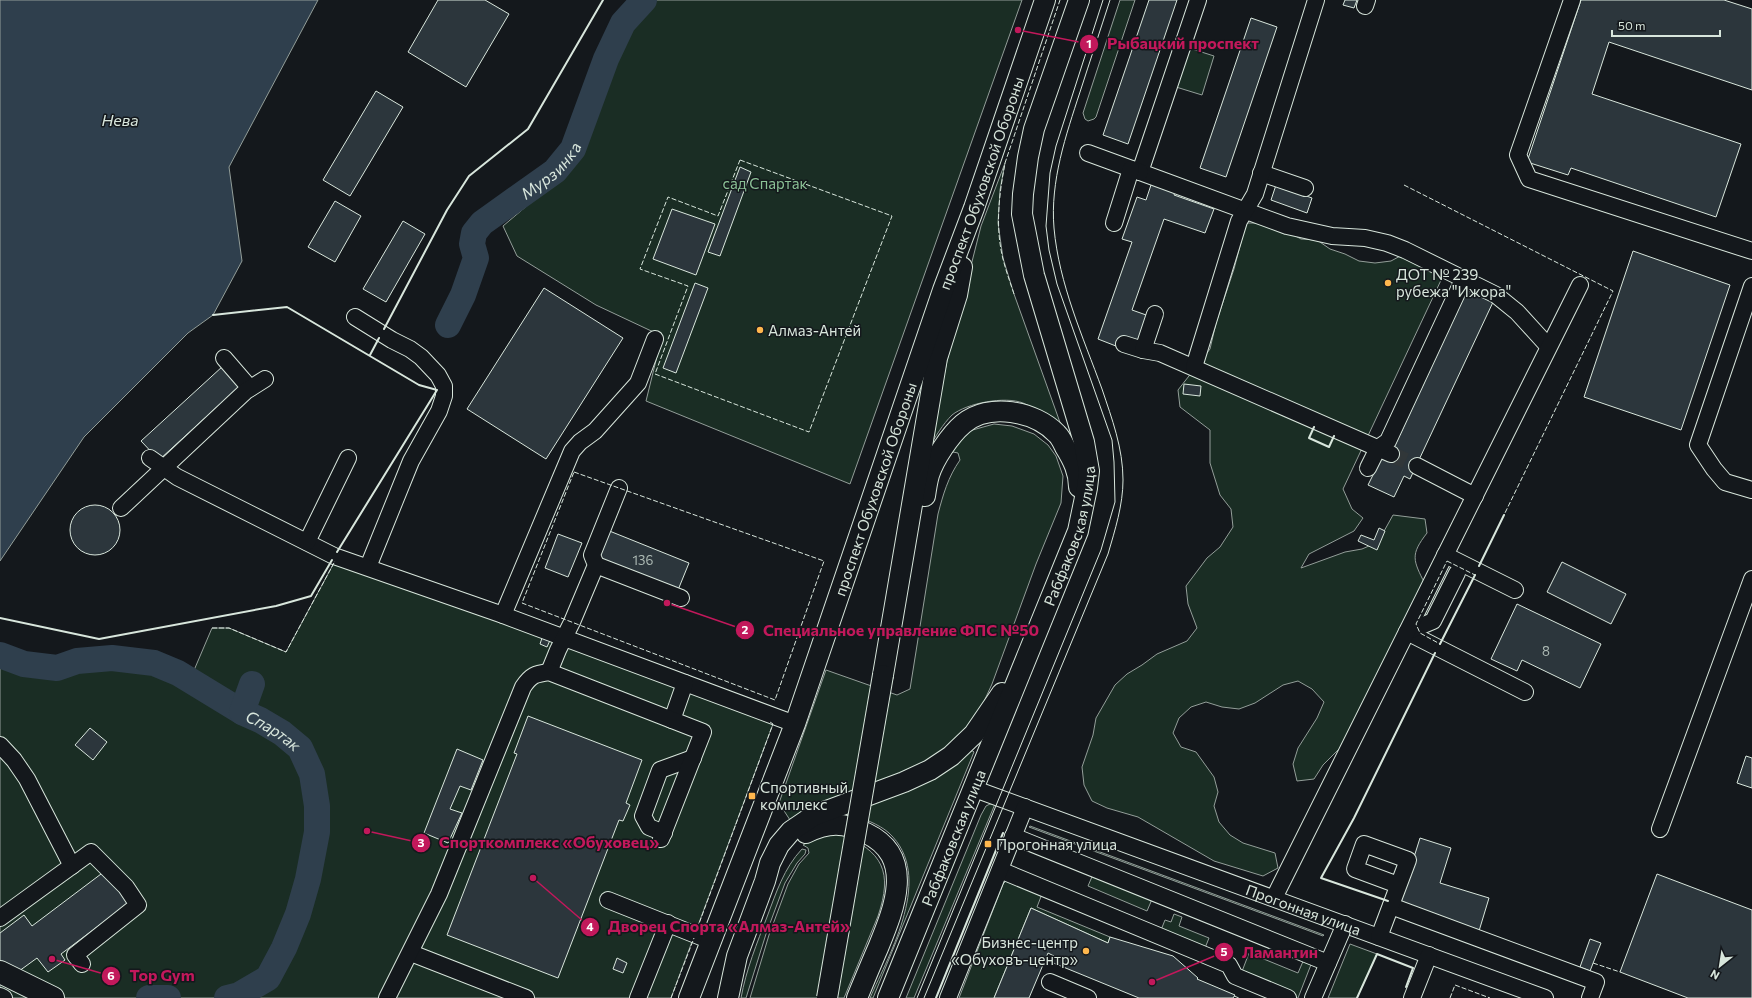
<svg xmlns="http://www.w3.org/2000/svg" width="1752" height="998" viewBox="0 0 1752 998" font-family="Commissioner,sans-serif">
  <rect width="100%" height="100%" fill="#14181c"/>
  <!-- green -->
  <path fill="#1a2d24" stroke="#939e99" d="M653,0H1022L850,484L646,401L662,336L596,305L517,256L503,226L567,172L578,158L592,128L602,92L627,27L644,11Z
    M1120,0H1135L1096,117L1094,119L1088,121L1085,119L1083,113Z
    M1192,49L1214,56L1202,95L1176,87L1188,52Z
    M1005,163L1000,190L998,223L1003,258L1014,294L1062,428C1050,419 1037,409 1023,403C1005,396 967,403 952,415C943,424 935,437 929,448L947,361L981,226Z
    M1246,223H1258L1286,231L1301,239L1317,240L1330,249L1345,254L1359,261L1375,263L1391,261L1402,255L1427,265L1442,278L1343,489L1352,509L1363,518L1354,531L1309,554L1301,568L1345,552L1362,549L1378,542L1393,515L1425,519L1427,533C1410,555 1413,560 1425,584L1346,742L1323,765L1314,779L1297,781L1293,764L1298,748L1317,718L1324,702L1312,689L1298,681L1283,685L1255,703L1239,709L1222,707L1206,702L1191,707L1179,718L1173,733L1181,747L1196,752L1214,777L1218,792L1214,806L1219,822L1230,835L1243,843L1275,853L1278,868L1263,876L1214,861L1138,817L1107,808L1092,801L1084,785L1082,767L1093,735L1096,718L1115,685L1127,674L1142,665L1157,654L1187,641L1197,628L1188,604L1186,586L1207,558L1220,547L1233,527L1231,509L1220,495L1210,463V430L1180,407L1178,390L1210,349L1216,323L1234,269Z
    M994,424L1012,426L1034,434L1048,445L1056,456L1063,476L1061,503L1036,564L992,684L981,708L958,740L927,763L790,820L779,803L826,670L897,695L910,689L938,514C943,495 948,477 960,460L958,453L953,452L943,461L969,431Z
    M336,559L773,724L671,998H0V646C31,662 67,660 102,660C116,659 130,658 144,662C160,666 174,675 189,682L212,628H229L286,652Z
    M971,751H973L974,752L873,998H870C890,952 935,876 889,833C879,824 863,819 851,813L957,763Z
    M990,804H995L914,998H906L981,815L986,806Z
    M1030,826L1324,935L1323,936L1029,827Z
    M840,834C883,851 893,872 878,916L844,998H750L769,935L788,884L799,864L809,853L808,848L803,845L821,835Z
    M802,849L806,850L805,854L797,863L785,883L766,934L746,998H741C746,970 757,943 767,917C776,893 784,868 802,849Z
    M1094,872L1153,897L1147,911L1088,886Z
    M1007,880L1042,894L1037,907L1110,937L1108,943L1031,908L994,998H959L1003,884Z
    M1174,914L1182,917L1179,926L1209,938L1205,948L1161,930L1165,920L1171,922Z
    M1350,944L1377,954L1357,998H1328Z
    M1249,953L1298,973L1304,959L1312,962L1298,998H1294L1241,974Z"/>
  <!-- water -->
  <path fill="#2f3f4d" stroke="#939e99" d="M0,0H318L229,167L242,261L213,315L188,333L84,437L0,561Z"/>
  <g fill="none" stroke-linecap="round" stroke-linejoin="round">
    <!-- river -->
    <g stroke="#2f3f4d" stroke-width="26">
      <path id="s1" d="M448,325L463,295L476,258L472,244L474,233L482,223L555,171L573,149L606,59L623,23L644,0"/>
      <path id="s2" d="M0,655L24,664L57,668L77,661L112,658L154,663L178,673L242,712L260,720L282,733L300,748L312,774L317,806V832L308,879L298,914L284,948L268,978L239,995L227,998"/>
      <path d="M242,712L252,684"/>
      <path d="M149,998H168"/>
    </g>
  </g>
  <!-- building -->
  <path fill="#2c363c" stroke="#d8e6dc" d="M438,0H485L509,14L466,87L408,52Z
    M1149,0H1177L1128,144L1103,135Z
    M1345,0H1357L1354,8L1343,5Z
    M1581,0H1724L1752,9V90L1609,42L1592,94L1741,144L1716,217L1571,168L1568,175L1527,162Z
    M1251,18L1277,27L1226,177L1200,168Z
    M376,91L403,107L350,196L323,180Z
    M740,167L751,172L720,256L708,252Z
    M1152,182L1176,190L1174,195L1214,209L1205,233L1164,219L1132,310L1149,316L1139,345L1121,348L1098,339L1132,242L1122,239L1137,197L1146,200Z
    M1276,185L1312,198L1307,213L1271,200Z
    M335,201L361,216L335,262L308,247Z
    M672,209L715,224L696,275L653,259Z
    M403,221L425,234L386,302L363,289Z
    M1633,251L1730,285L1681,430L1584,397Z
    M695,283L708,288L676,373L663,368Z
    M544,288L623,338L546,459L467,409Z
    M1468,288L1494,300L1410,479L1404,476L1394,497L1368,485L1383,455L1389,458Z
    M223,366L241,385L159,460L141,441Z
    M1184,384L1201,386L1200,396L1183,394Z
    M70 530a25 25 0 1 1 50 0a25 25 0 1 1-50 0Z
    M1379,528L1385,531L1377,550L1358,541L1361,535L1374,540Z
    M607,530L689,563L678,590L596,557Z
    M558,534L582,543L568,577L545,568Z
    M1562,562L1626,594L1611,624L1547,592Z
    M1517,604L1601,644L1580,688L1522,660L1517,671L1491,659Z
    M543,635L551,638L547,647L540,644Z
    M528,716L642,760L626,803L630,805L623,821L619,820L558,978L447,935L517,754L514,753Z
    M90,728L107,742L93,760L75,745Z
    M457,749L483,760L471,790L460,786L450,809L462,813L448,843L424,833Z
    M1746,756L1752,758V788L1737,783Z
    M1420,838L1451,848L1440,883L1489,898L1479,931L1399,905Z
    M105,871L129,903L61,954L65,960L48,972L37,958L4,982L0,977V933L24,915L32,926Z
    M1657,874L1752,910V998H1688L1620,972Z
    M1031,908L1108,943L1110,937L1173,956L1198,978L1197,979L1235,995L1233,998H1139L1051,962L1054,956L1048,953L1029,998H994Z
    M1590,939L1601,943L1590,971L1580,967Z
    M617,958L627,963L623,973L613,969Z"/>
  <g fill="none" stroke-linecap="round" stroke-linejoin="round">
    <!-- minor-tunnel -->
    <path stroke="#313739" stroke-width="16" stroke-dasharray="16 8" stroke-linecap="butt" d="M1391,454L1417,466"/>
    <!-- minor casing -->
    <g stroke="#d8e6dc" stroke-width="18">
      <g id="minor">
        <path d="M1198,0L1140,172L1287,226L1332,236L1365,238L1387,243L1405,250L1496,295L1517,312L1548,346"/>
        <path d="M1572,0L1518,155L1529,179L1752,251"/>
        <path d="M1365,6L1367,0"/>
        <path d="M1088,153L1140,172"/>
        <path d="M1261,173L1305,188"/>
        <path d="M1114,223L1131,169"/>
        <path d="M1752,286L1698,445L1714,469L1725,482L1752,490"/>
        <path d="M355,317L392,340L410,349L421,357L438,375L444,386V396L439,411L411,461L368,567"/>
        <path d="M1124,344L1143,350L1160,353L1391,454"/>
        <path d="M1143,350L1155,314"/>
        <path d="M224,358L250,388"/>
        <path d="M1194,367L1239,221L1255,194L1316,0"/>
        <path d="M150,458L177,477L334,556L503,615L795,724"/>
        <path d="M1417,466L1475,496"/>
        <path d="M1368,468L1378,448L1388,441L1464,278"/>
        <path d="M121,508L246,391L265,379"/>
        <path d="M307,542L348,458"/>
        <path d="M1445,555L1515,590"/>
        <path d="M596,565L681,598"/>
        <path d="M503,615L572,451L580,442L595,431L638,383L655,339"/>
        <path d="M1407,632L1525,692"/>
        <path d="M1407,632L1433,621L1457,573"/>
        <path d="M549,672L558,650L572,622L596,565L592,555L619,488"/>
        <path d="M672,720L685,683"/>
        <path d="M0,745L14,760L27,779L72,866"/>
        <path id="s3" d="M972,788L1545,998"/>
        <path d="M1660,829L1752,579"/>
        <path d="M664,833L649,827L643,816L660,770L693,758"/>
        <path d="M1013,836L1328,963"/>
        <path d="M1000,870L1229,965L1235,976L1288,998"/>
        <path d="M1274,898L1580,285"/>
        <path d="M608,900L711,941"/>
        <path d="M1391,906L1596,982L1590,998"/>
        <path d="M0,918L91,852L126,887L138,905L75,955L82,964"/>
        <path d="M1379,937L1408,860L1364,844L1355,869L1398,885"/>
        <path d="M411,953L526,998"/>
        <path d="M1050,982L1088,998"/>
        <path d="M0,996L4,998"/>
        <path d="M387,998L439,894L523,687C531,675 535,674 549,672L703,732L661,839"/>
        <path d="M638,998L668,923"/>
        <path d="M948,998L1025,807"/>
        <path d="M1313,998L1345,924"/>
        <path d="M1412,998L1429,955"/>
      </g>
    </g>
    <!-- major casing -->
    <g stroke="#d8e6dc" stroke-width="22">
      <g id="major">
        <path d="M925,496C926,489 927,482 929,475C934,459 950,435 963,424C989,402 1035,411 1057,434C1061,438 1063,443 1065,447C1073,460 1079,472 1079,487"/>
        <path d="M883,675L937,358L957,295L962,267"/>
        <path d="M806,833C828,822 844,822 866,833C916,857 894,909 878,948C871,964 864,981 857,998"/>
        <path id="s4" d="M689,998L795,724L943,290L974,208L1045,0"/>
        <path d="M728,998L737,956L765,881L770,863L779,845L791,831L813,816L904,782L930,770L951,756L974,734L1002,693"/>
        <path id="s5" d="M888,998L1078,531L1087,488L1089,471L1084,442L1034,275L1022,214L1023,194L1028,157L1034,129L1079,0"/>
      </g>
    </g>
    <!-- highway casing -->
    <g stroke="#d8e6dc" stroke-width="24">
      <path id="highway" d="M0,972L53,998"/>
    </g>
    <!-- minor -->
    <use href="#minor" stroke="#14181c" stroke-width="16"/>
    <!-- major -->
    <use href="#major" stroke="#14181c" stroke-width="20"/>
    <!-- highway -->
    <use href="#highway" stroke="#14181c" stroke-width="22"/>
    <!-- tram -->
    <path stroke="#d8e6dc" stroke-width="1" d="M917,998L1101,550L1115,502L1114,462L1112,440L1057,284L1049,250L1046,226L1050,173L1056,146L1103,0
      M924,998L1108,554C1115,530 1123,505 1123,480C1123,448 1112,419 1102,389C1083,337 1059,284 1054,228C1050,181 1066,135 1080,92C1090,61 1100,31 1110,0"/>
    <!-- major-bridge casing -->
    <g stroke="#d8e6dc" stroke-width="22" stroke-linecap="butt">
      <path id="major-bridge" d="M827,998L883,675"/>
    </g>
    <!-- major-bridge -->
    <use href="#major-bridge" stroke="#14181c" stroke-width="20"/>
    <!-- fence -->
    <path stroke="#d8e6dc" stroke-width="1" stroke-dasharray="5 2" stroke-linecap="butt" d="M740,160L892,216L809,432L655,374L688,286L640,269L668,197L718,216Z
      M1404,185L1613,291L1504,515
      M1014,294C1010,282 1006,271 1003,259C995,227 999,195 1005,163L1060,0
      M574,472L824,561L775,700L522,603Z
      M1447,561L1475,575L1440,644L1420,633L1416,624Z
      M212,628H229L286,652L335,561
      M697,929L773,724L770,722
      M1593,963L1620,972
      M1234,996L1239,998
      M671,998L694,938
      M1450,998L1455,985L1490,998"/>
    <!-- wall -->
    <path stroke="#d8e6dc" stroke-width="2" d="M213,315L287,307L419,385L437,390L337,552
      M384,329L447,210L469,176L528,129L603,0
      M370,355L379,338
      M1314,427L1309,438L1329,447L1334,436
      M1479,566L1504,515
      M0,618L99,639L276,606L311,596L332,560
      M1440,644L1475,575
      M1388,901L1321,878L1354,818L1435,653
      M936,998L1003,833
      M1357,998L1377,954L1413,968L1406,987"/>
  </g>
  <!-- markers -->
  <g fill="#ffb74d" stroke="#14181c" stroke-width="1.5">
    <circle cx="1388" cy="283" r="4"/>
    <circle cx="760" cy="330" r="4"/>
    <rect x="748" y="792" width="8" height="8" rx="2"/>
    <rect x="984" y="840" width="8" height="8" rx="2"/>
    <circle cx="1086" cy="951" r="4"/>
  </g>
  <g text-anchor="middle" dominant-baseline="central" stroke-width="3" stroke-linejoin="round" paint-order="stroke">
    <!-- number labels -->
    <g font-size="13" fill="#adbab4">
      <text x="643" y="560">136</text>
      <text x="1546" y="651">8</text>
    </g>
    <!-- park labels -->
    <g font-size="15" fill="#8ac095" stroke="#14181c">
      <text x="765" y="183">сад Спартак</text>
    </g>
    <!-- street labels -->
    <g font-size="15" fill="#d8e6dc" stroke="#14181c">
      <text stroke="none"><textPath href="#s4" startOffset="866">проспект Обуховской Обороны</textPath></text>
      <text stroke="none"><textPath href="#s4" startOffset="542">проспект Обуховской Обороны</textPath></text>
      <text stroke="none"><textPath href="#s5" startOffset="497">Рабфаковская улица</textPath></text>
      <text stroke="none"><textPath href="#s5" startOffset="173">Рабфаковская улица</textPath></text>
      <text stroke="none"><textPath href="#s3" startOffset="353">Прогонная улица</textPath></text>
    </g>
    <!-- poi labels -->
    <g font-size="15" fill="#d8e6dc" stroke="#14181c" text-anchor="start">
      <text x="1396" y="274">ДОТ № 239<tspan x="1396" dy="17">рубежа "Ижора"</tspan></text>
      <text x="768" y="330">Алмаз-Антей</text>
      <text x="760" y="787">Спортивный<tspan x="760" dy="17">комплекс</tspan></text>
      <text x="996" y="844">Прогонная улица</text>
      <text x="1078" y="942" text-anchor="end">Бизнес-центр<tspan x="1078" dy="17">«Обуховъ-центр»</tspan></text>
    </g>
    <!-- water labels -->
    <g font-size="16" font-style="italic" fill="#d8e6dc" stroke="#14181c">
      <text x="120" y="119">Нева</text>
      <text stroke="none"><textPath href="#s1" startOffset="198">Мурзинка</textPath></text>
      <text stroke="none"><textPath href="#s2" startOffset="295">Спартак</textPath></text>
    </g>
  </g>
  <!-- callouts -->
  <path fill="none" stroke="#c2185b" stroke-width="1.5" d="M1018 30L1089 44M667 603L745 630M367 831L421 843M533 878L590 927M1152 982L1224 952M52 959L111 976"/>
  <g fill="#c2185b" stroke="#14181c" stroke-width="1.5">
    <circle cx="1018" cy="30" r="4"/>
    <circle cx="667" cy="603" r="4"/>
    <circle cx="367" cy="831" r="4"/>
    <circle cx="533" cy="878" r="4"/>
    <circle cx="1152" cy="982" r="4"/>
    <circle cx="52" cy="959" r="4"/>
    <circle cx="1089" cy="44" r="10"/>
    <circle cx="745" cy="630" r="10"/>
    <circle cx="421" cy="843" r="10"/>
    <circle cx="590" cy="927" r="10"/>
    <circle cx="1224" cy="952" r="10"/>
    <circle cx="111" cy="976" r="10"/>
  </g>
  <g font-size="12" text-anchor="middle" font-weight="bold" fill="#fff">
    <text x="1089" y="48">1</text>
    <text x="745" y="634">2</text>
    <text x="421" y="847">3</text>
    <text x="590" y="931">4</text>
    <text x="1224" y="956">5</text>
    <text x="111" y="980">6</text>
  </g>
  <g font-size="16" text-anchor="middle" font-weight="bold" fill="#c2185b" stroke="#14181c" stroke-width="3" stroke-linejoin="round" paint-order="stroke">
    <text x="1183" y="49">Рыбацкий проспект</text>
    <text x="901" y="636">Специальное управление ФПС №50</text>
    <text x="549" y="848">Спорткомплекс «Обуховец»</text>
    <text x="729" y="932">Дворец Спорта «Алмаз-Антей»</text>
    <text x="1280" y="958">Ламантин</text>
    <text x="162" y="981">Top Gym</text>
  </g>
  <!-- north arrow -->
  <g transform="translate(1720 966) rotate(210)" stroke="#14181c" stroke-width="3" paint-order="stroke">
  <path d="M0-3L7 15L0 10L-7 15Z" fill="#d8e6dc"/>
  <text y="-6" font-size="11" font-weight="bold" text-anchor="middle" fill="#d8e6dc">N</text>
  </g>
  <!-- scale -->
  <path d="M1612 30v6h108v-6" fill="none" stroke="#d8e6dc" stroke-width="2"/>
  <text x="1618" y="30" font-size="12" fill="#d8e6dc" stroke="#14181c" stroke-width="3" paint-order="stroke">50 m</text>
</svg>
